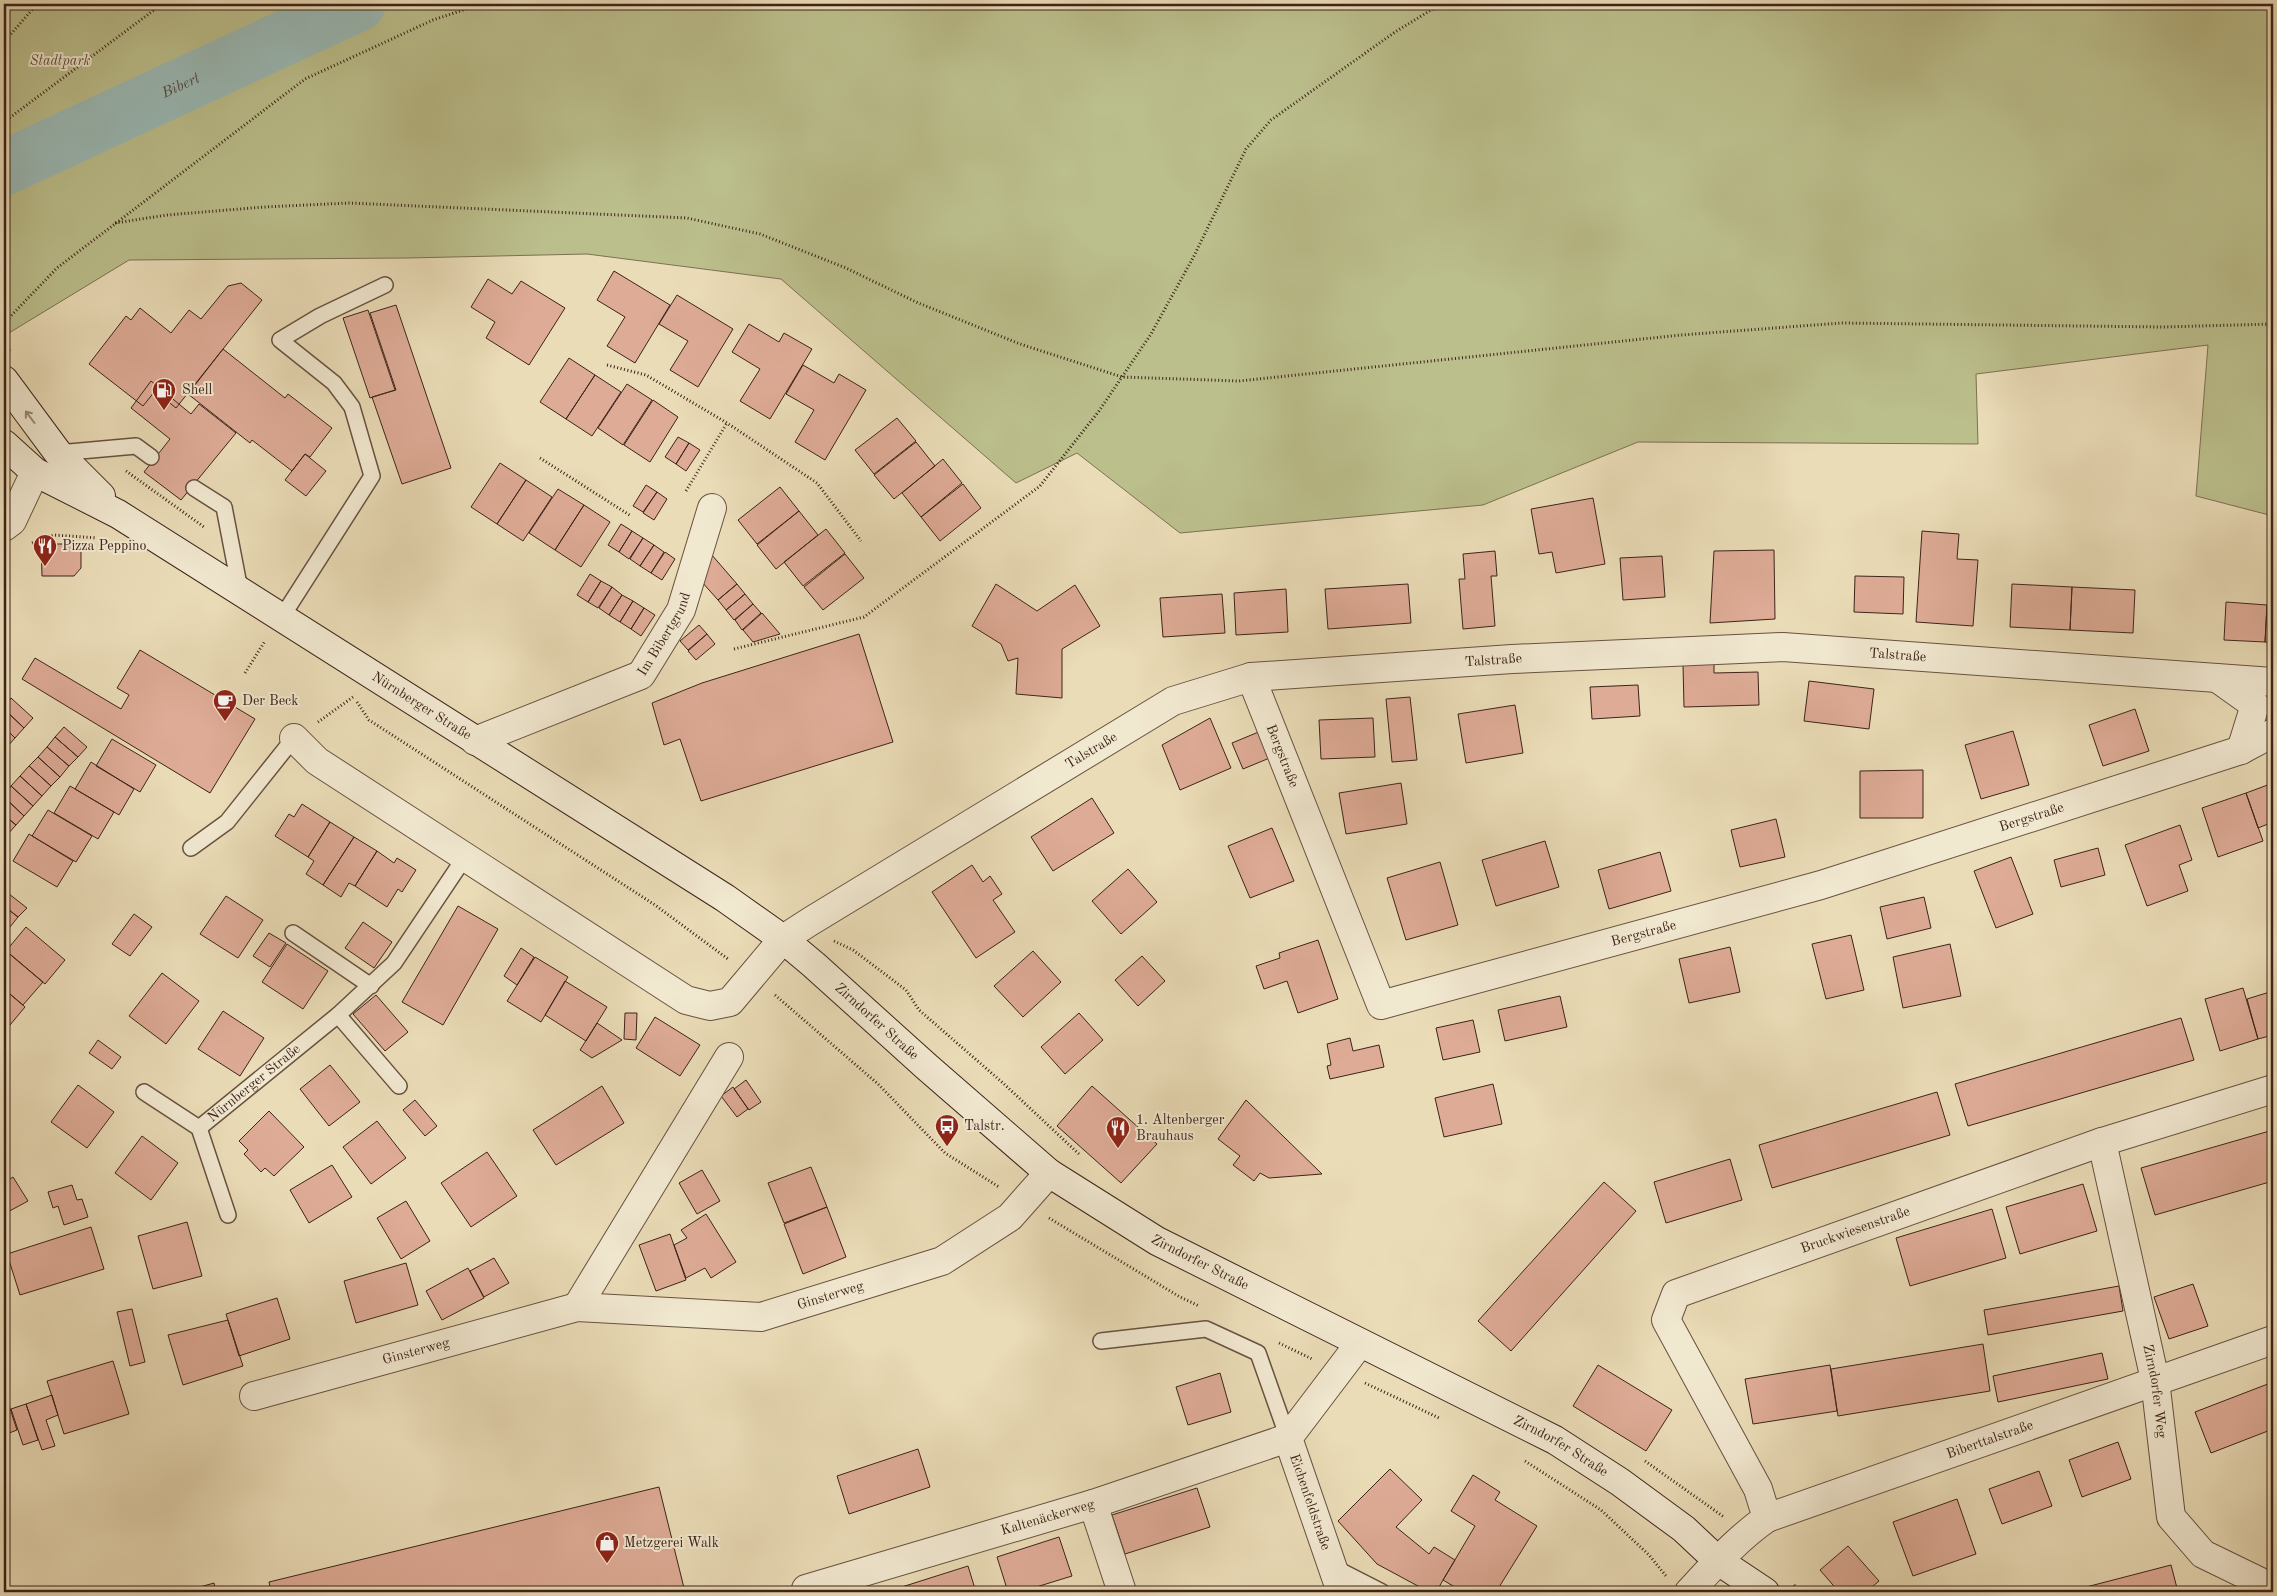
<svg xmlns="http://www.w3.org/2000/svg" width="2277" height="1596" viewBox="0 0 2277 1596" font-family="'Old Standard TT',serif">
  <rect width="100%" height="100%" fill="#eadcb7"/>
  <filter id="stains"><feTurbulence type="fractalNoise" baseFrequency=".004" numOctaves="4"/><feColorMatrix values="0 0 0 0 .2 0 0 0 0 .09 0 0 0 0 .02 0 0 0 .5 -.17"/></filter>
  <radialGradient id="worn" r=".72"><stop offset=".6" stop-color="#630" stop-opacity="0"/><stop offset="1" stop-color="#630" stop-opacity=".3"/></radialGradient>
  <!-- green -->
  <path fill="#bbbf8c" stroke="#7c7152" d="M4,4H323L132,91L327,4H2273V516L2196,496L2208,345L1976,374L1978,444L1638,442L1483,505L1180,533L1077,453L1016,483L781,279L587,254L407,258L129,260L4,336Z"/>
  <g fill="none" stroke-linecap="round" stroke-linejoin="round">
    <!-- river -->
    <path stroke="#9abab6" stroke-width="55" id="s1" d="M4,168L358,4"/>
  </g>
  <!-- building -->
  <path fill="#deab96" stroke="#3d2319" d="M614,271L670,305L635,363L607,346L625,317L597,300Z
    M488,279L512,294L521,281L565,308L529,365L486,338L495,322L471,307Z
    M241,283L262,300L176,408L155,391L143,406L89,364L126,316L131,320L140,308L171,333L189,310L201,319L228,286Z
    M677,295L733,329L698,387L670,370L688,341L659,324Z
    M396,305L451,468L402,484L372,397L396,390L370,313Z
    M368,310L395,390L370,398L343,318Z
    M749,324L779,342L784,333L812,349L770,419L740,401L760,369L732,352Z
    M223,349L285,398L288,394L332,428L310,457L305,454L292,471L252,440L250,443L188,394Z
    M569,358L595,375L566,419L540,402Z
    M803,365L834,383L839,374L866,390L825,460L795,442L814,410L786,394Z
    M595,375L621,392L592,436L566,419Z
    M151,381L191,414L199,404L236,433L181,500L144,472L170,439L131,408Z
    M627,384L652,400L623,445L598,428Z
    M653,400L678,417L650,462L624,445Z
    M897,418L916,441L874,474L855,450Z
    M678,437L689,443L676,464L665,457Z
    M916,442L935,466L894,499L874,475Z
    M689,443L700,450L686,471L676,464Z
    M305,454L326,471L306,496L285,480Z
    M943,459L962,483L921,517L902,493Z
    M500,463L526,480L497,524L471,507Z
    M526,480L552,497L523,541L497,524Z
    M963,484L981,508L940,541L921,517Z
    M646,485L657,492L643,512L633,506Z
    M780,487L799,511L757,544L738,520Z
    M558,489L584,505L555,550L529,533Z
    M657,492L667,499L654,520L643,513Z
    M1593,498L1605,564L1556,573L1552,552L1539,554L1531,509Z
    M584,505L610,522L581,567L555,550Z
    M799,511L818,535L776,569L757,545Z
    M621,524L632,531L619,552L608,545Z
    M826,529L845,553L803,586L784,562Z
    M632,531L643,538L629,559L619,552Z
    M1922,531L1959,534L1957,559L1978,560L1973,626L1916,622Z
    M643,538L654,545L640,566L630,559Z
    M41,544H81V568L74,576H42Z
    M654,545L664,552L651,573L640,566Z
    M1774,550L1775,619L1710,623L1714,551Z
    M1495,551L1497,576H1491L1495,626L1463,629L1459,579H1465L1463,554Z
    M665,552L675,559L662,580L651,573Z
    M711,554L737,584L718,600L701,581Z
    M845,554L864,578L823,610L804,587Z
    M1662,556L1665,597L1623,600L1620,558Z
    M590,574L601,581L588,602L577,595Z
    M1855,576L1904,577L1903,614L1854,612Z
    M601,581L612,587L598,608L588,602Z
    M737,584L745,594L726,610L718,600Z
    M996,584L1037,611L1075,585L1100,626L1062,649V698L1016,694L1018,658L1008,661L1001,644L972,626Z
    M1408,584L1411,623L1328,629L1325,589Z
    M2012,584L2072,587L2070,630L2010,627Z
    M612,587L622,595L609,615L599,608Z
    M2072,587L2135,590L2133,633L2070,630Z
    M1286,589L1288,632L1236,635L1234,593Z
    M745,594L753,604L734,620L726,610Z
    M1222,594L1225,633L1163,637L1160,598Z
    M622,595L633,601L620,622L609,615Z
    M633,601L644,608L631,629L620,622Z
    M2226,602L2267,605L2265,642L2224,640Z
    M753,604L761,613L742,630L735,620Z
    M2267,605H2273V643L2265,642Z
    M644,608L655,615L641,636L631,629Z
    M762,613L780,634L753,642L743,630Z
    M699,625L707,634L688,650L680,641Z
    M707,634L715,644L696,660L688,651Z
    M859,634L893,742L701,801L680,739L664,745L652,703L702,683Z
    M140,650L255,719L210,793L22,679L35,658L121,709L129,695L117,688Z
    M1714,663V673L1758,672L1759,705L1684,707L1683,664Z
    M1809,681L1874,689L1869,729L1804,721Z
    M1638,685L1640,716L1592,719L1590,687Z
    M1410,697L1417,760L1392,762L1386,699Z
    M11,698L33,718L24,728L4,709Z
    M1515,705L1523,753L1466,763L1458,714Z
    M4,709L24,728L15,738L4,727Z
    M2135,709L2149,751L2103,766L2089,725Z
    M1210,718L1231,768L1180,790L1162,745Z
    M1373,718L1375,757L1321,759L1319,720Z
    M4,727L15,738L7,747L4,745Z
    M64,727L87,747L78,757L55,737Z
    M1261,731L1272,757L1243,769L1232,743Z
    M2013,731L2029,785L1981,799L1965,745Z
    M55,737L78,757L69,766L47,747Z
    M112,739L156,765L140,792L96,766Z
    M47,747L69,766L60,777L38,757Z
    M38,757L60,777L51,786L29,766Z
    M91,762L134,789L119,815L75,789Z
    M29,766L51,786L42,796L20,776Z
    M1923,770V818H1860V771Z
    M20,776L42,796L33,806L11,786Z
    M1401,783L1407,824L1346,834L1339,793Z
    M2273,783V822L2258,828L2246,793Z
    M11,786L33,806L24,816L4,797Z
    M70,786L114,812L98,839L54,813Z
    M2246,793L2263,841L2218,857L2202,808Z
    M4,797L24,816L16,825L4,815Z
    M1092,798L1114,833L1053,871L1031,837Z
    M302,804L330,822L308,857L275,836L289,814L294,817Z
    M48,810L92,836L76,862L32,836Z
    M4,815L16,825L7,835L4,832Z
    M1776,819L1785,857L1740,867L1731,830Z
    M330,822L354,837L323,885L306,874L314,861L308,857Z
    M2180,825L2192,860L2179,865L2188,891L2147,906L2125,845Z
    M1272,828L1294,881L1250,898L1228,846Z
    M29,834L73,861L57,887L13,861Z
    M354,837L377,851L355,886L349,883L341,897L323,885Z
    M1545,841L1559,887L1496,906L1482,860Z
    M2098,848L2105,875L2061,887L2054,860Z
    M377,851L394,863L397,858L416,870L402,892L398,889L387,907L355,886Z
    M1660,852L1671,891L1609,909L1598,870Z
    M2011,857L2033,914L1996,928L1974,871Z
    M1440,862L1458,925L1406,940L1387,878Z
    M972,865L983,882L990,876L1002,894L993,900L1015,932L976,958L932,892Z
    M1128,869L1157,902L1121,934L1092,901Z
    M4,890L27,908L18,917L4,906Z
    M226,896L263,920L238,958L200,934Z
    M1924,897L1931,928L1887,939L1880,907Z
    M4,906L18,917L10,927L4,923Z
    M458,906L498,929L443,1025L402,1002Z
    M134,914L152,927L130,956L112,944Z
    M363,922L392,942L374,968L345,948Z
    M26,927L65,960L45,984L6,951Z
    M269,933L286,943L270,967L253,956Z
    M1851,935L1864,990L1826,999L1812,944Z
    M1318,940L1338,999L1298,1013L1287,981L1264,989L1256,966L1280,958L1279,953Z
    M287,944L328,971L303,1009L262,982Z
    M1950,944L1961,996L1903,1008L1893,957Z
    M1730,947L1740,992L1689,1003L1679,959Z
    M521,948L534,957L517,985L504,976Z
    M4,949L43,982L23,1005L4,989Z
    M1033,951L1061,982L1023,1017L994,986Z
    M1142,956L1165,981L1138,1006L1115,980Z
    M535,957L568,977L541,1022L507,1001Z
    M162,973L199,1001L166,1044L129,1016Z
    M565,981L607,1007L586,1041L545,1015Z
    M2243,988L2258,1039L2220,1051L2205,999Z
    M4,989L25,1007L5,1031L4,1030Z
    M2273,991V1035L2258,1039L2247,999Z
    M376,995L408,1032L385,1051L353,1014Z
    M1560,996L1567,1027L1505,1041L1498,1010Z
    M223,1011L264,1038L240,1076L198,1049Z
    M625,1013H637L636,1040L624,1039Z
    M1079,1013L1103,1040L1065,1074L1041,1047Z
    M655,1017L700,1045L680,1076L636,1048Z
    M2181,1018L2194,1060L1968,1126L1955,1084Z
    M1473,1020L1480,1052L1443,1060L1436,1028Z
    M597,1023L622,1040L592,1058L580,1050Z
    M1350,1038L1353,1051L1379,1045L1384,1067L1330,1079L1327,1066L1331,1065L1327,1044Z
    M98,1040L121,1057L112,1069L89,1053Z
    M330,1065L360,1102L329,1126L300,1089Z
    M746,1080L761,1102L749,1110L734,1089Z
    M1493,1084L1502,1124L1444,1137L1435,1098Z
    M78,1085L114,1112L87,1148L51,1122Z
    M602,1086L624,1123L556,1165L533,1130Z
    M1092,1086L1157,1144L1121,1183L1057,1126Z
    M733,1087L748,1109L737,1117L721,1096Z
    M1937,1092L1950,1135L1772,1188L1759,1145Z
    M415,1100L437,1126L425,1136L403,1110Z
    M1246,1100L1322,1174L1269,1178L1260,1173L1254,1181L1233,1165L1240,1156L1218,1139Z
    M269,1111L304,1147L274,1176L265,1168L261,1172L244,1154L248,1150L239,1141Z
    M377,1121L406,1158L371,1184L343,1147Z
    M2273,1130V1181L2155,1215L2141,1168Z
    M142,1136L178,1163L151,1200L115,1173Z
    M487,1152L517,1196L471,1227L441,1183Z
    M1730,1159L1742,1200L1666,1223L1654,1182Z
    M332,1165L352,1197L309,1223L290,1190Z
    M811,1167L827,1207L784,1223L768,1183Z
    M702,1170L720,1201L697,1214L679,1183Z
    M13,1177L28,1201L4,1214V1183Z
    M1604,1182L1636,1211L1511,1351L1478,1321Z
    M2083,1184L2097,1231L2020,1254L2006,1207Z
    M72,1185L77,1200L82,1199L88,1217L64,1225L58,1206L53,1208L48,1192Z
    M406,1201L430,1241L401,1259L377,1218Z
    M827,1207L846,1257L803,1274L784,1224Z
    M1992,1209L2006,1258L1910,1286L1896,1238Z
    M706,1214L736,1262L711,1278L705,1268L686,1278L674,1245L687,1238L681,1230Z
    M187,1222L202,1276L153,1289L138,1236Z
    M91,1227L104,1269L20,1295L7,1254Z
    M670,1234L686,1280L656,1291L639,1245Z
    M494,1258L509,1283L484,1297L470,1271Z
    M406,1263L418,1305L356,1323L344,1281Z
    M468,1268L484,1298L442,1320L426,1291Z
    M2193,1284L2208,1326L2169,1339L2154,1297Z
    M2119,1286L2123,1311L1988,1335L1984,1310Z
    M277,1298L290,1339L239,1356L226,1314Z
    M132,1309L145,1362L130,1366L117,1312Z
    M228,1320L243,1366L183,1385L168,1335Z
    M1983,1344L1990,1391L1838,1416L1831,1369Z
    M2102,1353L2108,1379L1998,1402L1993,1376Z
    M113,1361L129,1414L64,1434L47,1381Z
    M1598,1365L1672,1410L1646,1451L1573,1406Z
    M1830,1365L1837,1411L1753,1424L1745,1379Z
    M1220,1373L1231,1412L1188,1425L1176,1387Z
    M2273,1382V1429L2211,1453L2195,1412Z
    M4,1390L17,1430L4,1435Z
    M52,1395L58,1415L46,1420L55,1446L42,1450L26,1404Z
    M26,1404L38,1440L23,1445L11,1409Z
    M2118,1442L2131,1479L2082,1497L2069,1460Z
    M918,1449L930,1487L849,1514L837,1476Z
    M1390,1469L1422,1500L1396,1527L1429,1554L1434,1547L1455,1560L1436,1592H1429L1377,1564L1338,1521Z
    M2039,1471L2052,1506L2002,1524L1989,1489Z
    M1473,1475L1500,1492L1495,1500L1537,1526L1496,1592H1463L1443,1580L1475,1526L1451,1511Z
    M659,1487L685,1592H271L269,1582Z
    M1197,1488L1210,1527L1125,1554L1112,1515Z
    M1957,1499L1976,1554L1913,1576L1893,1522Z
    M1059,1537L1072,1576L1020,1592H1008L997,1557Z
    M1848,1546L1879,1581L1866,1592H1839L1820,1570Z
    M2171,1565L2178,1592H2067Z
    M968,1566L976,1592H886Z
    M214,1583L216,1592H182Z"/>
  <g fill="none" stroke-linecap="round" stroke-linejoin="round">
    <!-- service casing -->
    <g stroke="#685140" stroke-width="18">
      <g id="service">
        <path d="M58,453L136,446L151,457"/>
        <path d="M194,488L224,507L240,590"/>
        <path d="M282,617L372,476L352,407L334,383L280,340L320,316L385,285"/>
        <path d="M191,848L227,822L294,738"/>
        <path d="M293,933L371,986"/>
        <path d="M338,1015L399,1086"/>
        <path d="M144,1092L199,1128L228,1215"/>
        <path id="s2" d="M199,1128L338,1015L394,963L465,857"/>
        <path d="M1101,1341L1206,1329L1258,1353L1288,1438"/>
        <path d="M1333,1567L1382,1592"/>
      </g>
    </g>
    <!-- minor casing -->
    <g stroke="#685140" stroke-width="30">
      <g id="minor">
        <path id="s3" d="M1251,677L1381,1005L1821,885L2241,750L2273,733"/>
        <path d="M2217,678L2255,705L2241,750"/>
        <path id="s4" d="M294,738L317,761L686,1000L710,1006L730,1002L783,939L811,921L1173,701L1251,677L1512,659L1783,647L2273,682"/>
        <path id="s5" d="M475,741L641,675L681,610L712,508"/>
        <path id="s6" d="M2102,1142L2155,1380L2171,1517L2203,1554L2273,1588"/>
        <path d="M577,1307L729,1057"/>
        <path id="s7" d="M254,1396L577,1307L761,1317L942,1261L1010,1217L1049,1173"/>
        <path d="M1093,1504L1122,1592"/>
        <path id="s8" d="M1767,1518L1758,1489L1666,1320L1676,1294L2102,1142L2273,1089"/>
        <path id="s9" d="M806,1589L1093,1504L1288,1438"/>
        <path d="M1341,1592L1288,1438L1360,1343"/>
        <path id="s10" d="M1689,1592C1714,1565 1737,1539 1767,1518L2273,1340"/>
      </g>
    </g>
    <!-- tertiary casing -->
    <g stroke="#685140" stroke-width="30">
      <path id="tertiary" d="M4,527L12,521L35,472"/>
    </g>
    <!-- secondary casing -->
    <g stroke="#3d2319" stroke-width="30">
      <g id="secondary">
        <path d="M4,380L58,453L101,496"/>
        <path id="s11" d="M4,444L35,472L118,514L725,898L783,939L814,965L927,1067L1049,1173L1157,1241L1555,1440L1620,1482L1684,1529L1717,1560L1765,1592"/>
      </g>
    </g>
    <!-- path -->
    <path stroke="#3d2319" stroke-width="3" stroke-dasharray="1 2.5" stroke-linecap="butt" d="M4,42L37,4
      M4,122L162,4
      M115,223L167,215L264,207L349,203L687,218L760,234L846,268L916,302L1020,344L1122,377L1239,381L1681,335L1841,323L2163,327L2273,324
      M4,323L57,268L305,79L433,20L481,4
      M4,341L10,352
      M607,365L646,375L727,423L817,483L861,541
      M540,458L631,516
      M126,471L204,527
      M686,491L727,423
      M32,543L54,535L97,538
      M734,649L864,617L1040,486L1099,411L1151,334L1194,256L1246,149L1271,120L1395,32L1441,4
      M245,673L265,641
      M357,702L369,720L655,905L728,959
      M318,722L353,697
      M834,941L853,950L906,990L919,1010L1003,1083L1080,1155
      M775,995L878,1084L945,1153L999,1187
      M1049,1218L1180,1297L1199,1306
      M1279,1343L1312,1359
      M1365,1383L1439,1418
      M1525,1461L1601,1510L1649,1555L1666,1576
      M1645,1461L1724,1517
      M1794,1585L1801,1592"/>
    <!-- service -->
    <use href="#service" stroke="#f1e8d0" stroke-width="15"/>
    <!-- minor -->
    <use href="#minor" stroke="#f1e8d0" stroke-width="28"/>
    <!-- tertiary -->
    <use href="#tertiary" stroke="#f1e8d0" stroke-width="28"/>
    <!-- secondary -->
    <use href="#secondary" stroke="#f1e8d0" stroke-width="28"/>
  </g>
  <!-- one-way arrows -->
  <defs><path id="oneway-shaft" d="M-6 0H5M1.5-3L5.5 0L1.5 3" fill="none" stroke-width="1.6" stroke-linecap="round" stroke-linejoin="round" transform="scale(1.25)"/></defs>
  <use stroke="#978674" href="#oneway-shaft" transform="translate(30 417) rotate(-127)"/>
  <!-- icons -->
  <defs>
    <g id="fuel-pin" transform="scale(1.25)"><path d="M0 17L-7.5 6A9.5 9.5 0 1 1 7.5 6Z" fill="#8f2418" stroke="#f1e8d0"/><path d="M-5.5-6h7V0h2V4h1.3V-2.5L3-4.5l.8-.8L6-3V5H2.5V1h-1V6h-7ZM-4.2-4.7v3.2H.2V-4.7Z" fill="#fff"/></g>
    <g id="restaurant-pin" transform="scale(1.25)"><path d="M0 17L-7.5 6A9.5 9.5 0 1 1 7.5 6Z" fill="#8f2418" stroke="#f1e8d0"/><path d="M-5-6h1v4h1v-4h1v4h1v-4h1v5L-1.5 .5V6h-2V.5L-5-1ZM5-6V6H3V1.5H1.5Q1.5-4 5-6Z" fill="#fff"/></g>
    <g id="cafe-pin" transform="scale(1.25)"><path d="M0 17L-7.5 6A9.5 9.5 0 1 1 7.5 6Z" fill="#8f2418" stroke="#f1e8d0"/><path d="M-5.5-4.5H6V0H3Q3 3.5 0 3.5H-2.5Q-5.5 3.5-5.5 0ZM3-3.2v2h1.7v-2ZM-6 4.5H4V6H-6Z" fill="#fff"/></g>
    <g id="bus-pin" transform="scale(1.25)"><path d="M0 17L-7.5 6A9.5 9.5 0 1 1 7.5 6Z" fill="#8f2418" stroke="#f1e8d0"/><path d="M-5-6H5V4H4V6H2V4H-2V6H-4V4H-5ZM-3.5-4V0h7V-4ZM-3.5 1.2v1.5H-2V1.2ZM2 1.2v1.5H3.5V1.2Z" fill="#fff"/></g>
    <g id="shop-pin" transform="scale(1.25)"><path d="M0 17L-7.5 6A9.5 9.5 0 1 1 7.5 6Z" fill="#8f2418" stroke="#f1e8d0"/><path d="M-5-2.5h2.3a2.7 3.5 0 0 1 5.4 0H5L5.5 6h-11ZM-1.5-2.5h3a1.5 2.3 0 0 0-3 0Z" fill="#fff"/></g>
  </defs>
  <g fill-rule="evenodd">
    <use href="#fuel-pin" x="164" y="390"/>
    <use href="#restaurant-pin" x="45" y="546"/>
    <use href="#cafe-pin" x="225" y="701"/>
    <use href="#bus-pin" x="947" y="1126"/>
    <use href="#restaurant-pin" x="1118" y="1128"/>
    <use href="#shop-pin" x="607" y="1543"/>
  </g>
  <g text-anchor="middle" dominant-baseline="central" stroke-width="4" stroke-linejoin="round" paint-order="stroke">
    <!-- park labels -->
    <g font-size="14" font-style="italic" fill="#5c4a36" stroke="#f1e8d0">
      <text x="60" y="61">Stadtpark</text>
    </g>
    <!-- poi labels -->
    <g font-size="14" fill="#3d2319" stroke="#f1e8d0" text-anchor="start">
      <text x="182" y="390">Shell</text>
      <text x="62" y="546">Pizza Peppino</text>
      <text x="242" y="701">Der Beck</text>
      <text x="1136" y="1120">1. Altenberger<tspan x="1136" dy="16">Brauhaus</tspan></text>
      <text x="964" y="1126">Talstr.</text>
      <text x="624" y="1543">Metzgerei Walk</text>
    </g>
    <!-- street labels -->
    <g font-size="14" fill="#3d2319" stroke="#f1e8d0">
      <text stroke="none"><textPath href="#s5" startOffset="226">Im Bibertgrund</textPath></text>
      <text stroke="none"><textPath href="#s4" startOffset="1786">Talstraße</textPath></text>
      <text stroke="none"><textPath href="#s4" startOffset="1381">Talstraße</textPath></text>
      <text stroke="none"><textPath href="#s11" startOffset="494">Nürnberger Straße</textPath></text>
      <text stroke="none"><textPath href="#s4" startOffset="961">Talstraße</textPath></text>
      <text stroke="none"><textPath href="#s3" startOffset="85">Bergstraße</textPath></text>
      <text stroke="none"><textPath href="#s3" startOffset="1030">Bergstraße</textPath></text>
      <text stroke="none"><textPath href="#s3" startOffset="625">Bergstraße</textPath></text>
      <text stroke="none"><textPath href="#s11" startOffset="1049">Zirndorfer Straße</textPath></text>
      <text stroke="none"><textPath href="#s2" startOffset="71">Nürnberger Straße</textPath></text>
      <text stroke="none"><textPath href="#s8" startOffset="441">Bruckwiesenstraße</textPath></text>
      <text stroke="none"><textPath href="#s11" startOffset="1454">Zirndorfer Straße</textPath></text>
      <text stroke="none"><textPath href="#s7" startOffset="592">Ginsterweg</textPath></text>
      <text stroke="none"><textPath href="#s7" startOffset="168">Ginsterweg</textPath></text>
      <text stroke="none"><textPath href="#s6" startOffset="255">Zirndorfer Weg</textPath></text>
      <text stroke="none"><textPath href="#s10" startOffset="344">Biberttalstraße</textPath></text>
      <text stroke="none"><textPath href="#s11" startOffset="1859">Zirndorfer Straße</textPath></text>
      <text transform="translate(1310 1502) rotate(71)">Eichenfeldstraße</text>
      <text stroke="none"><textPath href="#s9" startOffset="252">Kaltenäckerweg</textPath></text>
    </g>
    <!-- water labels -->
    <g font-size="15" font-style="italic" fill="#544940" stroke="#f1e8d0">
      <text stroke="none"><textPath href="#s1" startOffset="195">Bibert</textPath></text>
    </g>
  </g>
  <!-- margin -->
  <rect width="2277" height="1596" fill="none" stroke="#eadcb7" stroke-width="20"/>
  <rect x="5" y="5" width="2267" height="1586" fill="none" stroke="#3d2319" stroke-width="2.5"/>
  <rect x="10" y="10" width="2257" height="1576" fill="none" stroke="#3d2319"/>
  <rect width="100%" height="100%" filter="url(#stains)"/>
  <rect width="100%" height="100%" fill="url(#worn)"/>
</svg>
